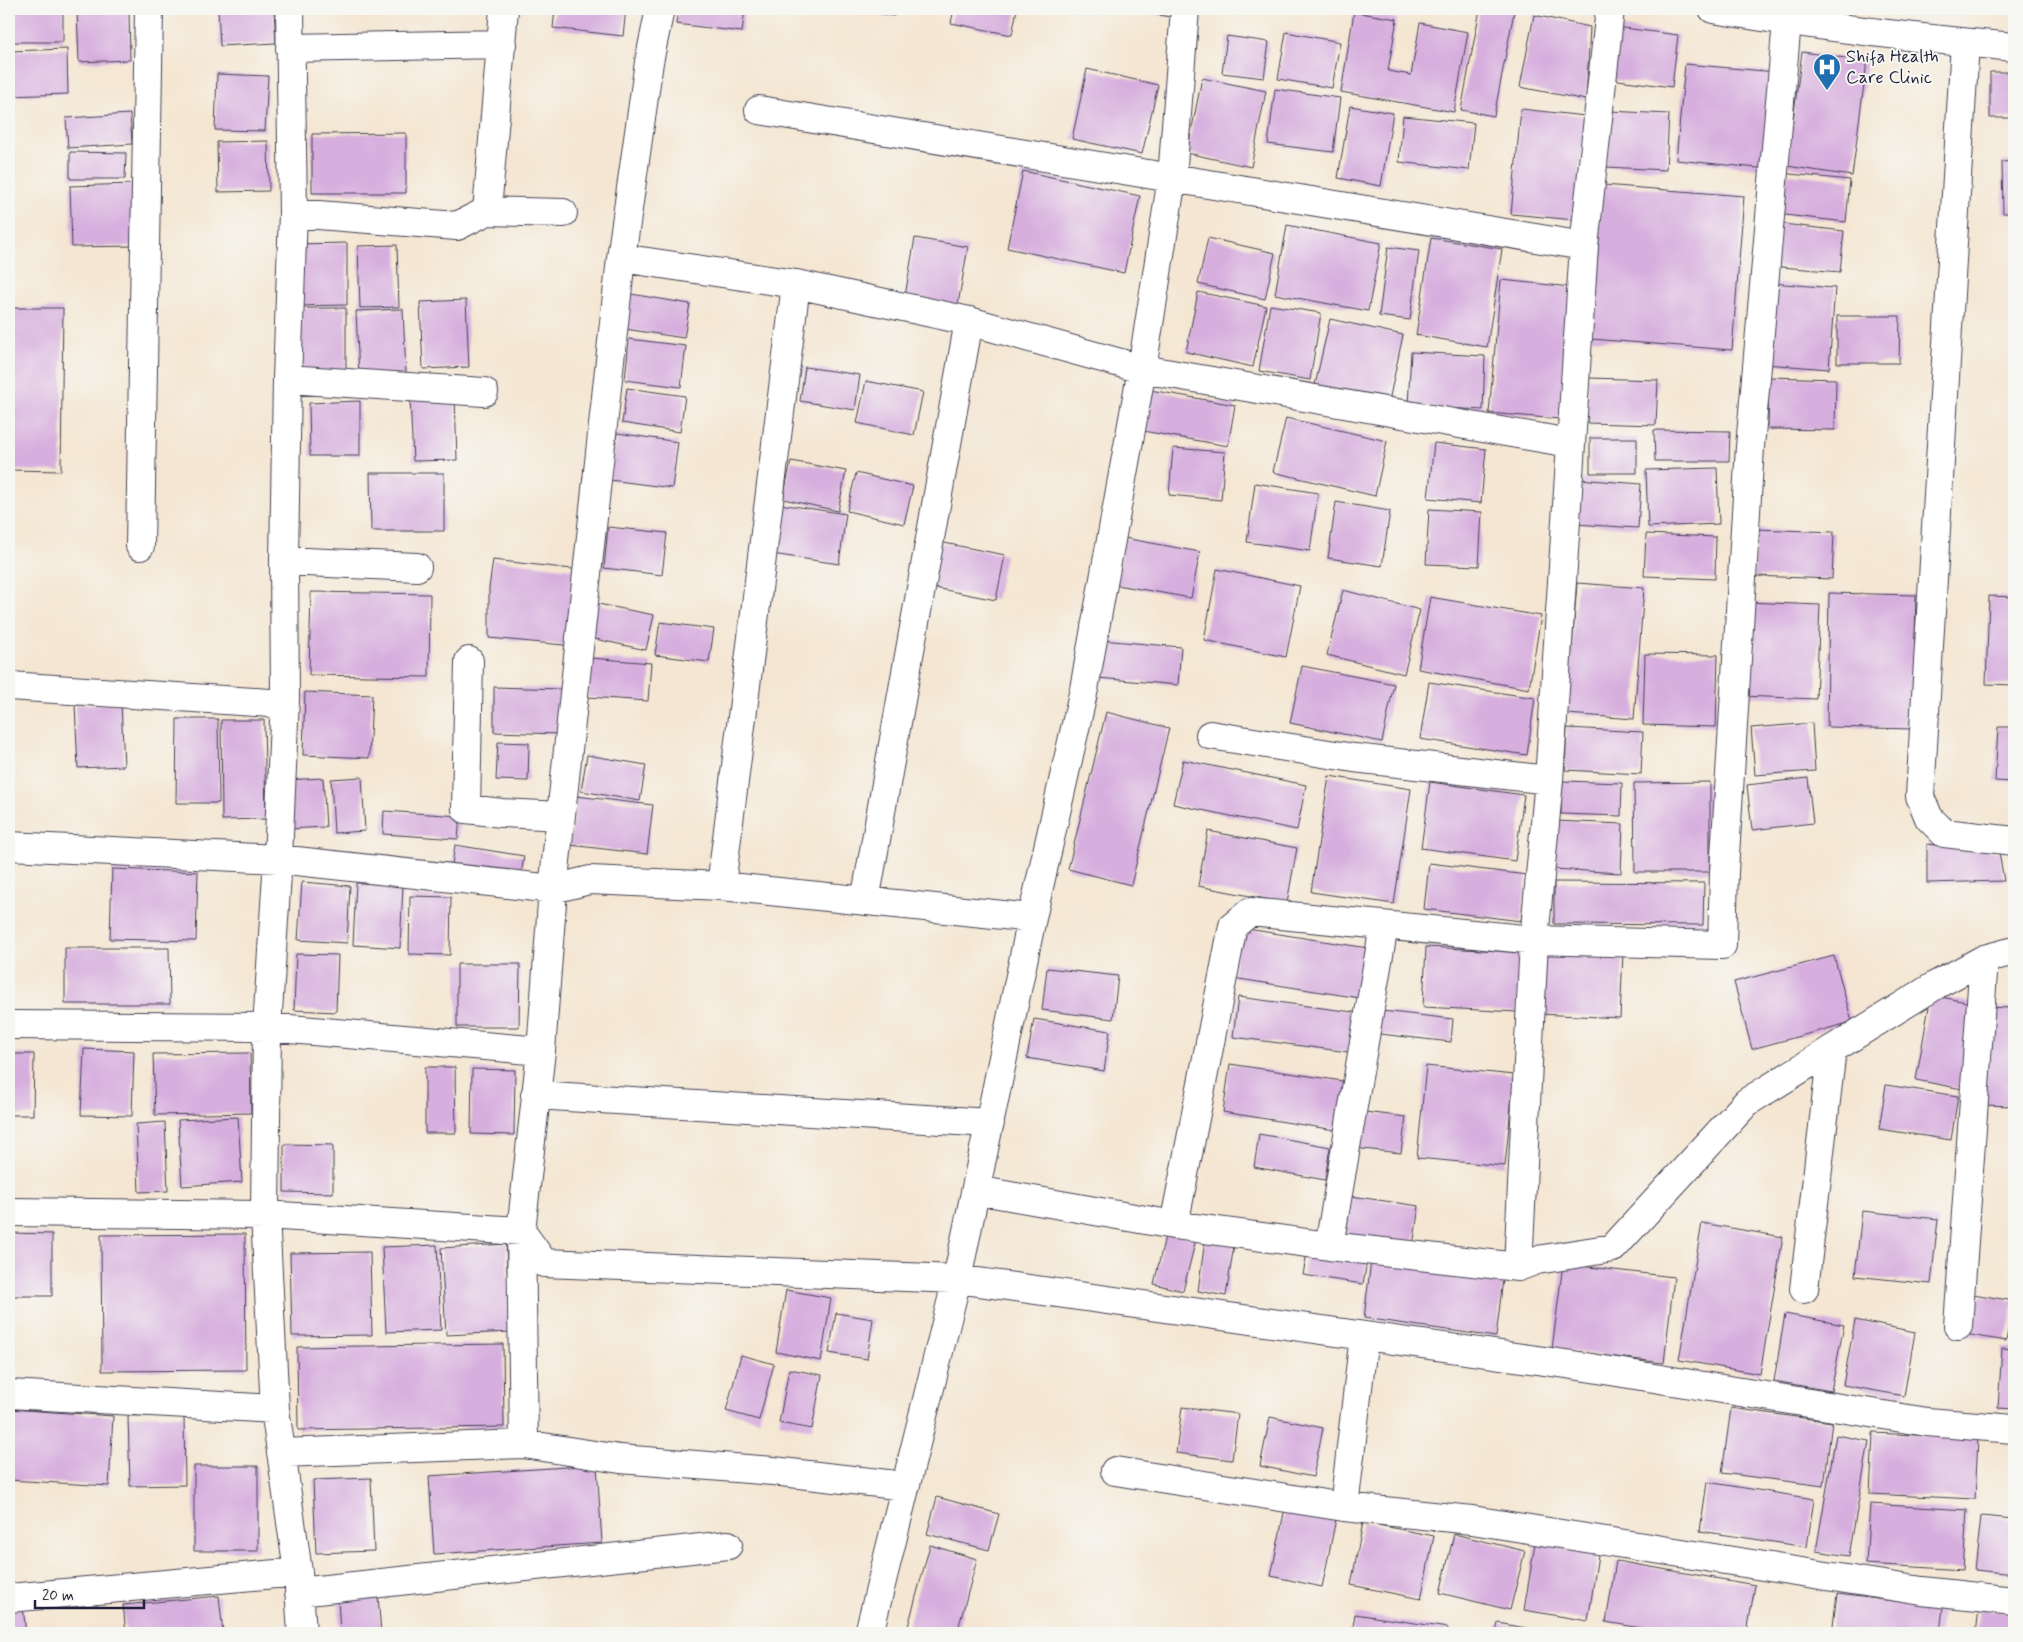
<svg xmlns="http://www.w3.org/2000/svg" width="2023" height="1642" viewBox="0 0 2023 1642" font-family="Mynerve,sans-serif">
  <rect width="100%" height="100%" fill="#f6f6f2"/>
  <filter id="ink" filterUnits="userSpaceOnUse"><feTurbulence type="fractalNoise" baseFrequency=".02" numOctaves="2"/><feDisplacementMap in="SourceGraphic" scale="10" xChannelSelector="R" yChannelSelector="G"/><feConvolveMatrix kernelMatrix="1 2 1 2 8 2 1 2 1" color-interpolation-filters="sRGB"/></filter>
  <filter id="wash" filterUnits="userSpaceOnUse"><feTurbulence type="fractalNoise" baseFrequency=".0096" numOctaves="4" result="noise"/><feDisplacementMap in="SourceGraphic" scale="20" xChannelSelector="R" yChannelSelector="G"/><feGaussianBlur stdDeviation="1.12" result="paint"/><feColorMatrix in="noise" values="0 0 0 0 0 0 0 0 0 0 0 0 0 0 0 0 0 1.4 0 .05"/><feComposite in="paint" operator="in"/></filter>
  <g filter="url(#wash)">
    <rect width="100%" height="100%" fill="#f4e6d2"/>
    <g id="blocks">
      <!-- building -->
      <path fill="#d7afde" d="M9,9H63V42H9Z
        M77,9H129L130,60L79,62Z
        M218,9H274L276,43L220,46Z
        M555,9H626L623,36L553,28Z
        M678,9H745L742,32L676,24Z
        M849,9H895L894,16Z
        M954,9H1017L1012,35L951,23Z
        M1126,9H1171L1170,17Z
        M1480,9H1495L1514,12L1494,116L1461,110Z
        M1354,12L1397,19L1388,71L1411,75L1420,23L1468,32L1454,112L1341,92Z
        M1534,15L1590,27L1586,100L1520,87Z
        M1616,27L1678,35L1672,87L1610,79Z
        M1286,32L1340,42L1332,88L1278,79Z
        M1227,36L1269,42L1264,78L1222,73Z
        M67,49L68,94L9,96V51Z
        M1802,52L1867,61L1852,176L1787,166Z
        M1685,64L1776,72L1768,169L1676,160Z
        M1087,69L1158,85L1142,154L1072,139Z
        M1990,72H2014V118H1990Z
        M217,74L268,76L265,131L215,130Z
        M1202,78L1266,91L1251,167L1187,153Z
        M1275,89L1340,98L1333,152L1268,144Z
        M1350,106L1393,113L1381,186L1338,178Z
        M1521,109L1585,116L1575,220L1511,214Z
        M1609,111L1669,114L1666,170L1606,167Z
        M130,114L132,144L68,148L66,118Z
        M1403,116L1474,123L1469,170L1399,162Z
        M406,133V193H312V134Z
        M268,141L269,191L218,192L217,142Z
        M70,152L126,153L125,179H70Z
        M2014,161V213H2003L2002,162Z
        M1023,171L1140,196L1124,273L1007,248Z
        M1780,173L1850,180L1846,222L1776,214Z
        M134,184L136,246L72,247L70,186Z
        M1603,185L1744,196L1732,350L1591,339Z
        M1774,223L1844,231L1840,272L1770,266Z
        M1287,225L1381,243L1368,311L1275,294Z
        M915,238L968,247L958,304L905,296Z
        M1208,238L1275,253L1265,299L1198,284Z
        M1431,238L1502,249L1487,347L1416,335Z
        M347,243V305L295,306L294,244Z
        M397,245L399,307L360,308L358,246Z
        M1388,247L1419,251L1410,320L1379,316Z
        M1501,280L1571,287L1559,419L1489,413Z
        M1771,283L1835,288L1829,369L1765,364Z
        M1198,292L1266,306L1253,367L1186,352Z
        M631,294L690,304L684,338L625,329Z
        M466,300L469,367L423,369L420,302Z
        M1270,305L1321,313L1310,380L1259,371Z
        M9,308H63L61,471L9,470Z
        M300,308H346V372H300Z
        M403,309L406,375L359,377L356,311Z
        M1837,316H1900L1899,363H1837Z
        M1330,319L1403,335L1389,401L1315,385Z
        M629,339L686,346L681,387L625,380Z
        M1411,352L1485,356L1483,410L1408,406Z
        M805,367L860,375L855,410L800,401Z
        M1769,377L1836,379L1835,430L1768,429Z
        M1588,378L1658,380L1656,425L1587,423Z
        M866,381L923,392L914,435L857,423Z
        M627,388L685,396L680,432L622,423Z
        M1150,390L1235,405L1228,446L1143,431Z
        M455,397L457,460L413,461L410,398Z
        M360,401V456H310L309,403Z
        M1286,418L1387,441L1375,496L1273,472Z
        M1654,430L1730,431L1729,461H1655Z
        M617,433L678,442L672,488L610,480Z
        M1590,438H1637V473H1590Z
        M1434,443L1486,449L1481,503L1428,498Z
        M1173,448L1225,452L1221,500L1169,495Z
        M791,461L846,471L838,511L783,499Z
        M1717,468L1719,524L1648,527L1646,470Z
        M370,473H444V531H371Z
        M856,473L913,486L904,524L847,511Z
        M1578,479L1641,484L1638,528L1575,524Z
        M1255,483L1318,493L1310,551L1247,542Z
        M1336,502L1390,511L1382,566L1328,558Z
        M780,504L846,514L839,564L772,554Z
        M1429,509L1482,512L1479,566L1426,564Z
        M608,527L667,533L662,575L604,568Z
        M1756,529L1834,532L1832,579L1754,576Z
        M1646,534L1716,537L1715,579L1644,576Z
        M1124,538L1200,552L1191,598L1117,585Z
        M939,542L1005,555L996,600L930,587Z
        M493,560L581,570L574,646L489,638V588Z
        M1217,569L1300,586L1286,657L1204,640Z
        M1577,583L1644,588L1634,719L1567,714Z
        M1343,590L1420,610L1404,674L1327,655Z
        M311,592L430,594L429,677L309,675Z
        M1829,593L1916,595L1913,729L1827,727Z
        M1989,596L2014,597V685L1986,684Z
        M1430,597L1541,616L1529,689L1418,669Z
        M1746,602L1820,605L1816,699L1742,696Z
        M593,603L654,615L646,650L586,637Z
        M660,622L714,629L709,662L655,655Z
        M1101,640L1181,647L1178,685L1098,678Z
        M1645,654L1718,655L1716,727L1643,725Z
        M591,658L651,663L648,701L588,697Z
        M1302,666L1394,684L1382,742L1290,723Z
        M1429,682L1535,698L1527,755L1420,739Z
        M494,687L562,689L561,734L494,732Z
        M305,692L372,695L369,758L303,755Z
        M121,703L124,766L78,768L75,705Z
        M1106,712L1169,728L1131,885L1068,869Z
        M177,719H218L219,803H176Z
        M221,720H264L266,819L222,820Z
        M1812,723L1815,771L1755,775L1751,728Z
        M1998,727H2014V782L1995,781Z
        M1567,728L1643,732L1641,774L1565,770Z
        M498,742L529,743L528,781L496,780Z
        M587,755L646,765L640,801L581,791Z
        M1183,760L1306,785L1297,830L1173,804Z
        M1329,776L1411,789L1394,904L1311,892Z
        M362,777L365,831L334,833L331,779Z
        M323,778L326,827L289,829L287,780Z
        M1808,778L1813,823L1752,830L1747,785Z
        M1562,781L1622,783L1621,816L1561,814Z
        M1430,782L1524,795L1515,861L1421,848Z
        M1710,782V872H1635L1634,783Z
        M576,796L653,805L647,854L570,845Z
        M384,811L460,816L458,839L383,834Z
        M1556,821L1623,824L1621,873L1554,869Z
        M1208,831L1297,848L1287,903L1198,886Z
        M1927,844L1999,852L2004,881L1927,883Z
        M455,845L524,856L520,882L451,871Z
        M1429,863L1527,875L1521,921L1424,909Z
        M112,869L198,872L196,941L110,939Z
        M302,882L350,886L347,943L298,940Z
        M1554,882L1704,883L1703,925L1554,924Z
        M356,883L403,885L400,948L353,945Z
        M410,896L451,897L450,955L409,954Z
        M1241,928L1374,949L1366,999L1233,978Z
        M1426,947L1520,952L1517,1012L1423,1007Z
        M65,948H169L170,1004H65Z
        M1542,950L1623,954L1620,1018L1538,1014Z
        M296,954L338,955L336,1012L294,1010Z
        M1834,956L1852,1022L1752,1049L1734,982Z
        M457,964H520L519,1027H457Z
        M1047,968L1118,976L1113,1019L1042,1010Z
        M1931,995L1977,1004L1962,1089L1916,1080Z
        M1238,997L1361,1013L1356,1053L1233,1037Z
        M1984,1007L2014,1008V1106L1982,1105Z
        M1373,1010L1453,1019L1451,1042L1371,1033Z
        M1034,1019L1110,1031L1104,1071L1027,1058Z
        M84,1049L134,1051L132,1116L81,1115Z
        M250,1053L251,1113L155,1115L153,1054Z
        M9,1054H34L33,1115H9Z
        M1230,1064L1349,1082L1341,1131L1223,1112Z
        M1426,1066L1514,1075L1505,1166L1417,1158Z
        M425,1067H455L456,1133H425Z
        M472,1069L515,1070L514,1135L471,1134Z
        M1886,1085L1958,1096L1951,1140L1879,1129Z
        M1357,1111L1406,1117L1401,1153L1353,1148Z
        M238,1117L242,1182L182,1186L178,1120Z
        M165,1122L168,1191L139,1192L136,1124Z
        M1259,1134L1330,1147L1325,1180L1254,1167Z
        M284,1144L333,1145V1193L284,1192Z
        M1351,1196L1419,1206L1413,1246L1345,1236Z
        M1862,1211L1938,1219L1931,1284L1855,1276Z
        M1702,1223L1783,1237L1760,1374L1679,1360Z
        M1166,1232L1196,1239L1183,1291L1154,1284Z
        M9,1233L52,1234V1296H9Z
        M245,1234L246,1370L102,1371L101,1235Z
        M1205,1240L1234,1245L1226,1296L1198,1291Z
        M506,1244L510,1332L446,1335L441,1248Z
        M437,1245L441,1330L386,1332L382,1247Z
        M370,1252L372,1335L292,1336L290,1253Z
        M1307,1252L1367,1261L1363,1284L1303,1275Z
        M1371,1261L1503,1279L1496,1337L1364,1318Z
        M1563,1264L1674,1277L1664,1363L1552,1349Z
        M786,1290L831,1298L821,1361L776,1352Z
        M1967,1293L2014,1301L2006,1341L1959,1333Z
        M836,1313L873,1319L867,1359L829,1353Z
        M1785,1314L1844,1325L1831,1391L1774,1381Z
        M1855,1320L1915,1332L1904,1396L1843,1385Z
        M503,1344L504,1427L298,1430L297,1347Z
        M2002,1348L2014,1349V1409L1998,1408Z
        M741,1355L774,1364L759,1420L726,1411Z
        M789,1369L822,1375L812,1429L779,1423Z
        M1182,1407L1238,1414L1232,1460L1176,1453Z
        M1731,1408L1832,1422L1824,1486L1722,1473Z
        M9,1409L113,1416L109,1486L9,1480Z
        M184,1415L185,1485L130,1486L128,1416Z
        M1270,1417L1323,1428L1313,1477L1260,1466Z
        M1873,1433L1978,1438L1975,1499L1870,1494Z
        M1836,1435L1869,1441L1849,1556L1816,1551Z
        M597,1465L602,1543L434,1554L429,1476Z
        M194,1466H258V1551H194Z
        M371,1478L374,1551L316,1553L313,1480Z
        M1707,1482L1814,1499L1807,1547L1700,1531Z
        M937,1497L999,1514L989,1550L927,1534Z
        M1870,1504L1967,1510L1963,1570L1866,1564Z
        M1285,1508L1336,1519L1322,1587L1271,1576Z
        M1981,1516L2014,1519V1574L1975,1570Z
        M1363,1522L1434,1536L1421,1599L1351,1585Z
        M1454,1534L1525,1551L1510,1610L1440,1593Z
        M1536,1538L1599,1548L1588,1621L1524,1610Z
        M930,1545L977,1559L957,1633H919L907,1630Z
        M1616,1561L1755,1585L1747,1633H1669L1606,1622Z
        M1837,1594L1943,1607L1940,1633H1832Z
        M219,1596L223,1633H126L123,1605Z
        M378,1596L381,1633H340L338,1598Z
        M23,1608L26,1633H9V1610Z
        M1979,1608L2014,1613V1633H1976Z
        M1355,1614L1448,1628L1447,1633H1352Z
        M1498,1623L1548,1632L1547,1633H1496Z"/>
    </g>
  </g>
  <g filter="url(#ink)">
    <use href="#blocks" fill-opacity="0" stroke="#423f52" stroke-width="1"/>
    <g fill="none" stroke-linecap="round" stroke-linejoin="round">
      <!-- minor casing -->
      <g stroke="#423f52" stroke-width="30">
        <path id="minor" d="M290,9L293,213L287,379L284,561L285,698L278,859L267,1027L265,1215L275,1409L298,1572L302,1633
          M1610,9L1584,246L1549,780L1534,940L1722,945L1724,872L1750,447L1787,21
          M1965,43L1920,796L1929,818L1944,833L2014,841
          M290,48L502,44
          M759,110L1584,246
          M487,211L504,9
          M293,213L457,226L487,211L563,213
          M621,258L796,284L969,321L1142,369L1570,443
          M287,379L484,392
          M140,546L149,9
          M284,561L417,567
          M469,661L466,809L502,813L561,816
          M9,686L285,704
          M1210,735L1354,758L1549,780
          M9,846L278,859L553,889L590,880L721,886L1032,918
          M721,886L796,284
          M865,901L969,321
          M9,1025L267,1027L541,1051
          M535,1095L990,1123
          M976,1190L1174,1225L1329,1246L1518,1267L1537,1260L1613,1248L1747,1102L1936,985L1984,959L2014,951
          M9,1212L265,1215L521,1231L544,1263L957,1279L1573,1365L1927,1422L2014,1429
          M1174,1225L1233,926L1250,912L1534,940L1518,1267
          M1329,1246L1384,926
          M1804,1289L1832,1049
          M1958,1326L1984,959
          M9,1394L275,1409
          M524,1444L521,1231L541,1051L553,889L621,258L649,62L660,9
          M281,1453L524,1444L620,1459L773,1471L905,1486
          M1115,1471L1344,1507L1472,1520L1922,1591L2014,1601
          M1344,1507L1364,1336
          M299,1592L728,1545
          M9,1598L298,1572
          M869,1633L957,1279L1032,918L1084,689L1142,369L1172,178L1185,9"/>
      </g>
      <!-- tertiary casing -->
      <g stroke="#423f52" stroke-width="30">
        <path id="tertiary" d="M1713,9C1813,26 1913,38 2014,47"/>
      </g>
      <!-- minor -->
      <use href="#minor" stroke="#fff" stroke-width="28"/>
      <!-- tertiary -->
      <use href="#tertiary" stroke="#fff" stroke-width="28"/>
    </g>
  </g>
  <!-- icons -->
  <defs>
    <g id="hospital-pin" transform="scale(1.4375)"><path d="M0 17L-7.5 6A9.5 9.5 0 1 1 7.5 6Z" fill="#1f6fb2" stroke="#f6f6f2"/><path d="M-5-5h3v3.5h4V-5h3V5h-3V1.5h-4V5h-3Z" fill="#fff"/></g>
  </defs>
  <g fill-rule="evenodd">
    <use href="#hospital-pin" x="1827" y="67"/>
  </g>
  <g text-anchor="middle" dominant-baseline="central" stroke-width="4" stroke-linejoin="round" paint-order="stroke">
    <!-- poi labels -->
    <g font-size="18" fill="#22223b" stroke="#f6f6f2" text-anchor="start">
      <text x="1846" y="57">Shifa Health<tspan x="1846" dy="21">Care Clinic</tspan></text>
    </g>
  </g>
  <!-- margin -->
  <rect width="2023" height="1642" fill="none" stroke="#f6f6f2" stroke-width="30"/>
  <!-- scale -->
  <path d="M35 1600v8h109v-8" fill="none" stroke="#22223b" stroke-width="2.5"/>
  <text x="42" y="1600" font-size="15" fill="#22223b" stroke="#f6f6f2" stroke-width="4" paint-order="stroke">20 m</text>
</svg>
